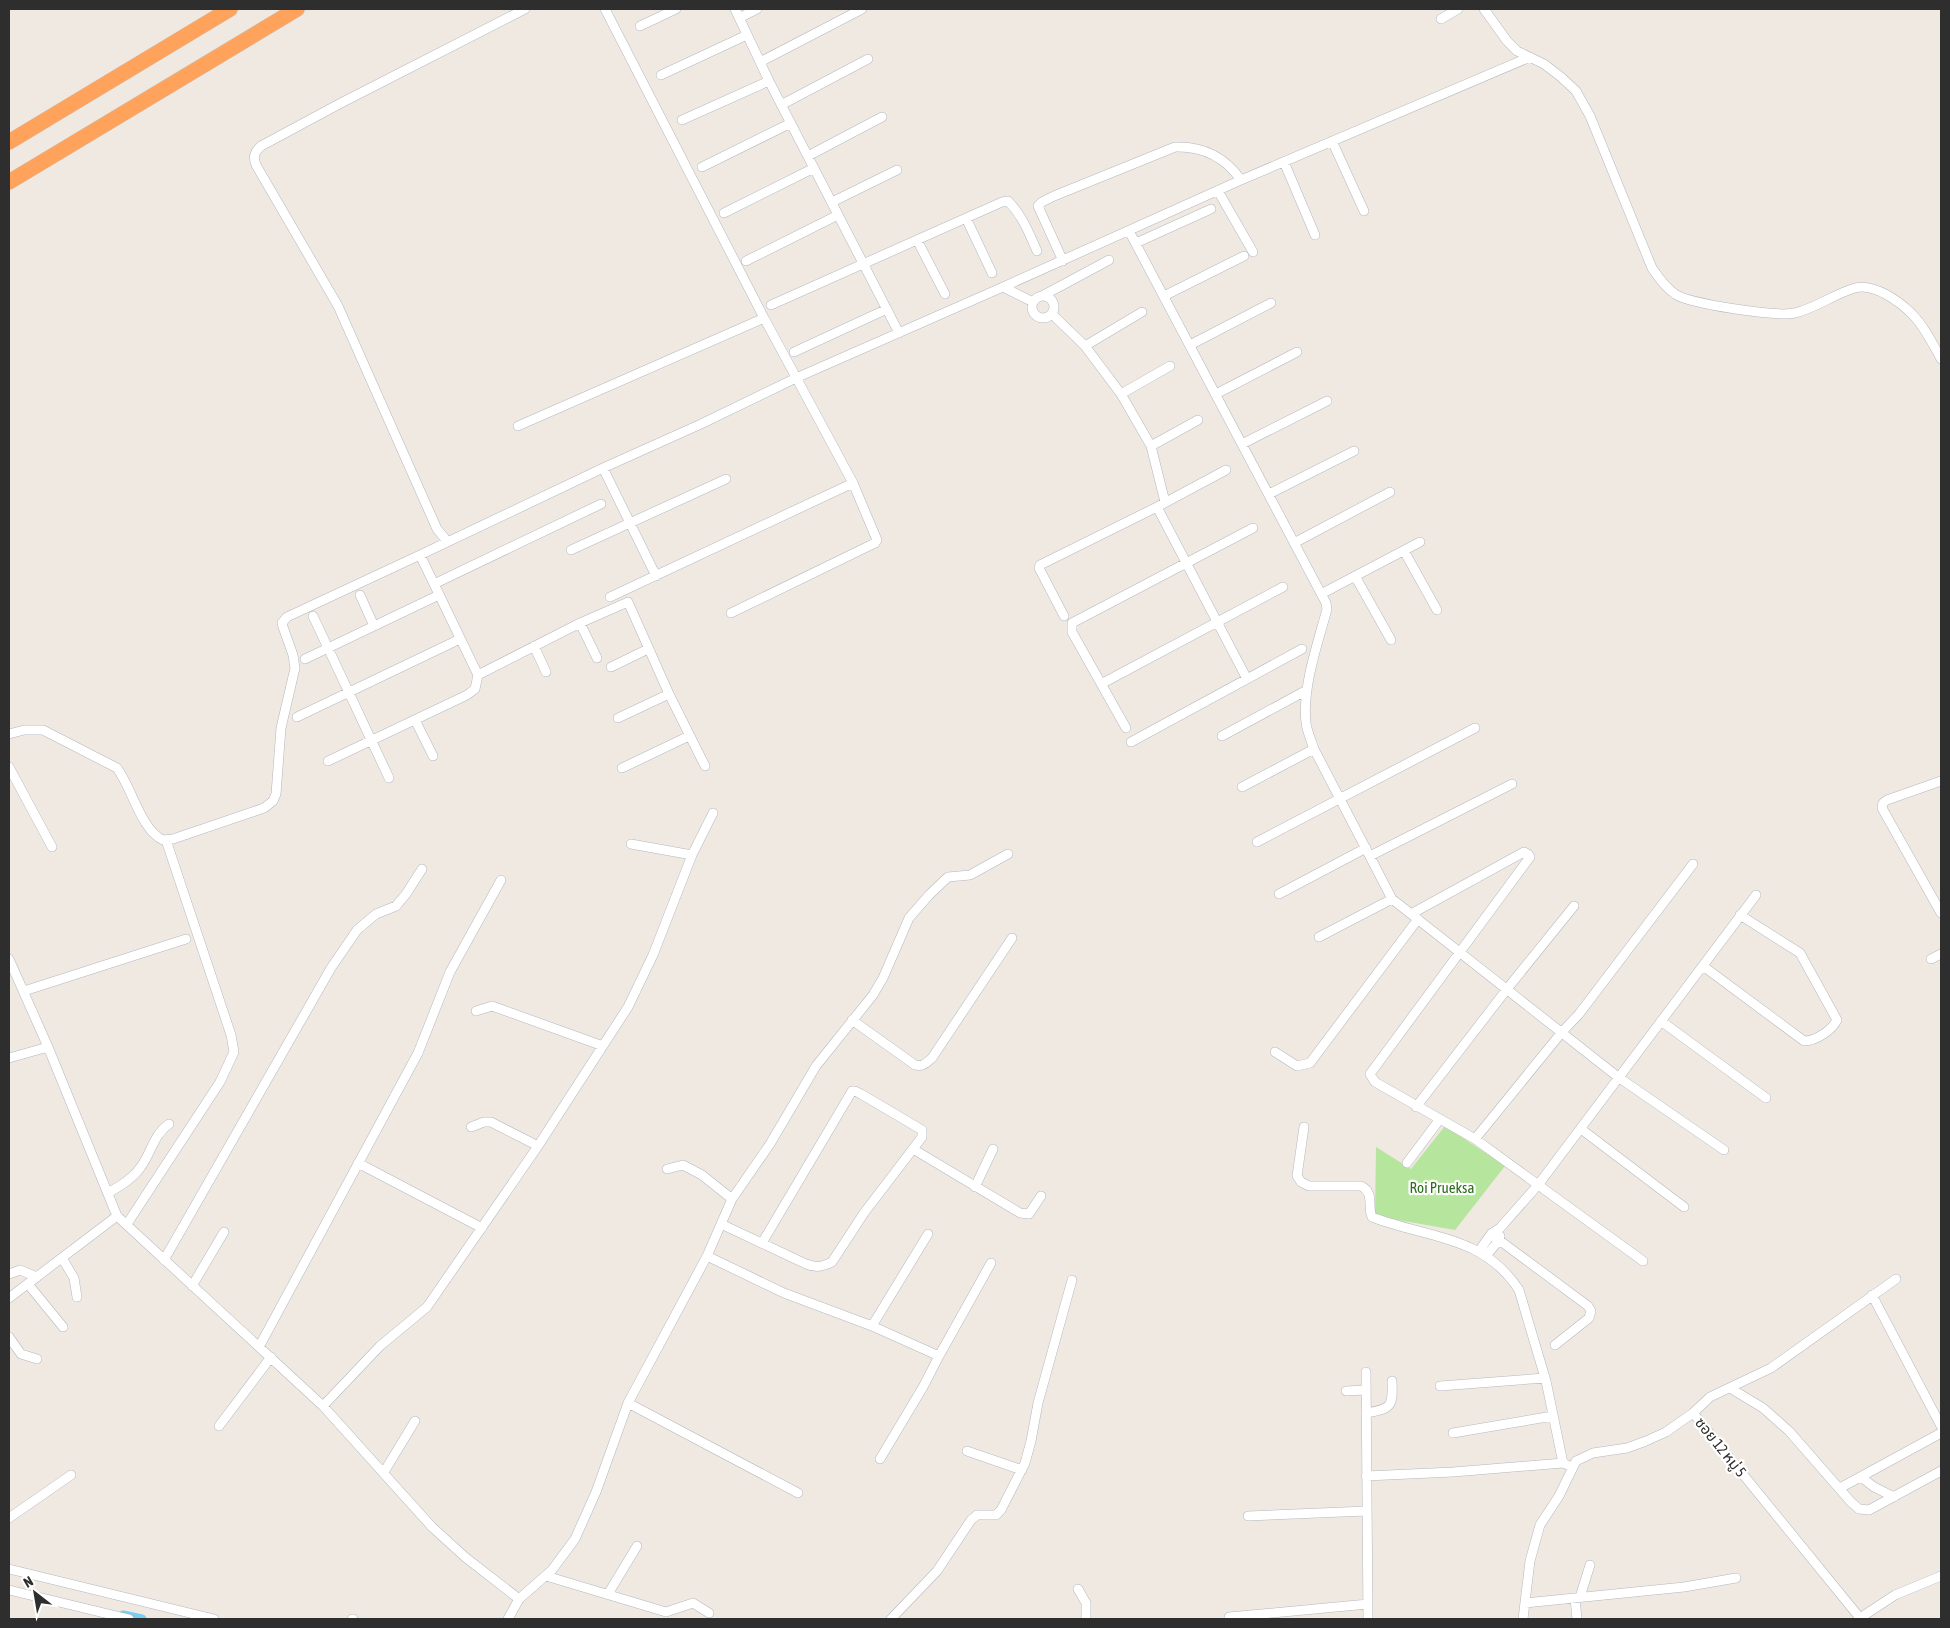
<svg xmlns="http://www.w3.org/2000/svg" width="1950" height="1628" viewBox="0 0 1950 1628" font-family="'Asap Condensed','Noto Sans Thai',sans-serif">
  <rect width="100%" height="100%" fill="#efe9e1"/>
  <!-- green -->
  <path fill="#b6e59e" d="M1445,1126L1505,1166L1455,1230L1375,1216L1376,1147L1411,1169Z"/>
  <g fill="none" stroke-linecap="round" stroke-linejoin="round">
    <!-- canal -->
    <path stroke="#75cff0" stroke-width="9" d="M123,1615L142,1619"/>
    <!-- street casing -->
    <g stroke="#b4b7c1" stroke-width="10">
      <path id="street" d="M605,9L764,318
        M735,9L769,81L899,333
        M1484,9L1507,41L1517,51L1544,64L1561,77L1576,91L1590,116L1652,268C1659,278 1665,287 1675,294C1690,304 1777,317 1795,313C1816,308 1834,294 1855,288C1874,283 1899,301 1912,314C1924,326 1933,344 1941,359
        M739,18L757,9
        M1441,19L1458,9
        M640,26L676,9
        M760,62L862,9
        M661,75L747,35
        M781,105L868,59
        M682,120L769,81
        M1332,141L1364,211
        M808,156L882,117
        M1284,162L1315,235
        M702,167L791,123
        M1218,191L1253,252
        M832,202L897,170
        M724,213L814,168
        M966,218L992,273
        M1129,231L1326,603L1327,609C1318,643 1302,687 1306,723C1307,731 1311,740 1314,749L1392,899L1618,1077L1724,1150
        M917,240L945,294
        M1136,243L1211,209
        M746,261L838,215
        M1063,261L1038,206L1042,202L1054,196L1175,147C1203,146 1225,157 1241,180
        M1003,287L1033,302
        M1032 307a11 11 0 1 1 22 0a11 11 0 1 1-22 0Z
        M1042,296L1109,260
        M1164,296L1244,256
        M771,305L1002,202L1008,201C1022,215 1029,233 1037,251
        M1052,314L1085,346L1121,394L1151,446L1165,502
        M1190,345L1271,303
        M1085,346L1142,312
        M794,352L887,309
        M1121,394L1170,366
        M1216,394L1297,352
        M518,426L764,318L853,483L877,540L875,543L731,613
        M1242,444L1327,401
        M1151,446L1198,420
        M603,468L656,576
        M1269,494L1354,451
        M1157,507L1247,679
        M447,541L437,529L338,306L256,165C253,157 254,152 261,146L341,103L525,9
        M1294,543L1390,492
        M571,550L726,479
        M1404,551L1437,610
        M1355,576L1391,640
        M434,584L601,504
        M1321,594L1420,542
        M360,595L374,626
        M610,597L853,483
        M313,616L389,778
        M1064,616L1039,568L1040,565L1157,507L1226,470
        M580,623L597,658
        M534,646L546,672
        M305,659L439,595
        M611,667L648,649
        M478,675L580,623L628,602L669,694L705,766
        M1101,684L1283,587
        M297,717L460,639
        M618,718L669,694
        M415,720L433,756
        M1126,728L1072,632V623L1253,528
        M9,734L24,730H43L117,768C132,788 141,830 163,840L173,839L264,808L273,801L276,794L281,728L295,668L293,655L283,627L282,623L287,617L420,555L603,468L701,424L796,378L1003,287L1241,180L1530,57
        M1222,736L1307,690
        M1131,742L1302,649
        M328,761L467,695L475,689L478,675L420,555
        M9,767L52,847
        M622,768L689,736
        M1941,781L1887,800L1883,803L1882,808L1941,913
        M1242,787L1314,749
        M1257,842L1475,728
        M631,844L692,855
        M1370,856L1512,784
        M1279,894L1366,848
        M1411,914L1524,852L1528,854L1530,857L1370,1074L1375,1082L1475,1139L1643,1261
        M1319,937L1392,899
        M9,959L48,1047L117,1216L323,1406L432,1527L465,1557L519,1599
        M1931,959L1941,954
        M1703,966L1804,1041C1816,1041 1832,1030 1837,1020L1800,953L1740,915
        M24,991L186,939
        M476,1011L492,1006L603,1046
        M852,1020L915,1065C923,1067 926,1063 932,1058L1012,938
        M1661,1021L1766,1098
        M1275,1052L1297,1066L1310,1063L1418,919
        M9,1058L48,1047
        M1416,1107L1507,989L1574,906
        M471,1127L484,1122H491L538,1146
        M1304,1127L1297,1176L1301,1182L1309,1186H1361C1375,1193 1367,1206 1372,1217C1426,1238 1484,1235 1519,1290L1546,1381L1563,1463L1572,1467
        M1581,1129L1684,1207
        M1475,1139L1562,1032L1579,1014L1693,864
        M913,1149L1020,1213L1029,1214L1041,1196
        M358,1163L482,1228
        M1407,1163L1440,1119
        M667,1169L683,1165L702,1175L732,1199
        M975,1187L993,1149
        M108,1193C120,1186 132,1179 140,1168C151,1154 153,1135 169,1124
        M127,1224L220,1082L234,1052L231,1035L166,840
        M721,1224L806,1264C816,1268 822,1267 832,1262L864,1213L922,1137V1130L861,1094L855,1091H852L762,1243
        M1491,1234L1588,1306L1591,1311L1589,1318L1555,1345
        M1479,1251L1491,1234L1500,1228L1538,1185L1756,895
        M707,1256L784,1293L872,1326L939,1356L923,1387L880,1459
        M1486,1256L1499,1240L1500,1236
        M62,1258L74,1278L77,1297
        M164,1260L331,968L357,930L376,914L396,906L406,894L422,869
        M9,1274L20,1270L37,1277
        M28,1284L63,1327
        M192,1286L224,1232
        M1872,1295L1941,1426
        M9,1298L117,1216
        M872,1326L928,1234
        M9,1337L21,1354L37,1359
        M259,1347L418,1053L450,972L501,880
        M939,1356L991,1263
        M1366,1372L1368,1619
        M1440,1386L1545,1378
        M1730,1388L1763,1408L1789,1431L1851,1502L1859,1509L1869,1510L1941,1471
        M1346,1391L1365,1390
        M628,1403L798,1493
        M323,1406L380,1346L427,1307L538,1146L628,1007L653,955L692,855L713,813
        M1366,1413C1392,1409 1393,1406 1392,1381
        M1693,1413L1710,1397L1771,1368L1896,1279
        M219,1426L271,1357
        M1453,1433L1553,1416
        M967,1451L1022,1470
        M384,1472L415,1421
        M1366,1476L1453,1472L1563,1463
        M1861,1477L1874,1487L1894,1497
        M1840,1488L1941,1433
        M1248,1516L1367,1511
        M9,1518L71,1475
        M9,1569L214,1619
        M546,1576L666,1612L693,1603L709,1613
        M1078,1589L1086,1603V1619
        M9,1590L129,1619
        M608,1594L637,1546
        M1580,1597L1590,1565
        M1575,1598L1577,1619
        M1525,1603L1684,1587L1736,1578
        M1229,1617L1368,1604
        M352,1619H353
        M508,1619L519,1599L552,1570L575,1539L596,1492L628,1403L707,1256L732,1199L770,1144L816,1066L873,995L883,978L909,918L929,895L948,877L970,875L1008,854
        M891,1619L937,1571L971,1520L977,1515H996L1001,1510L1025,1463L1031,1441L1038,1403L1072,1280
        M1523,1619L1530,1561L1540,1525L1559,1496L1576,1461L1593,1453L1627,1448L1646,1441L1666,1432L1693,1413L1860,1618L1895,1595L1941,1576"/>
    </g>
    <!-- highway casing -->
    <g stroke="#c9c9c9" stroke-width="16">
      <path id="highway" d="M9,142L230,9
        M9,182L297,9"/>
    </g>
    <!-- street -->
    <use href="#street" stroke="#fff" stroke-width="9"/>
    <!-- highway -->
    <use href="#highway" stroke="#ffa35c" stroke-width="15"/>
  </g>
  <g text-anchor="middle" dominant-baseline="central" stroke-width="4.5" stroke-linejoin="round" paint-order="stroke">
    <!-- park labels -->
    <g font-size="15" fill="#2c6e1b" stroke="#fff">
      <text x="1442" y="1187">Roi Prueksa</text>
    </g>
    <!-- street labels -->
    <g font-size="15" fill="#2e2e2e" stroke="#fff">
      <text transform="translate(1721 1447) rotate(51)">ซอย 12 หมู่ 5</text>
    </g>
  </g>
  <!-- border -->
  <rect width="1950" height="1628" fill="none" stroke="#2e2e2e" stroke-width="20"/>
  <!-- north arrow -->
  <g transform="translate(35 1593) rotate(329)" stroke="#ffffff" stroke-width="4" paint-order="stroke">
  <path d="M0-4L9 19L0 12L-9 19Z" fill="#2e2e2e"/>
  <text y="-8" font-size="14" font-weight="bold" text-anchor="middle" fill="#2e2e2e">N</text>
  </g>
</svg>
